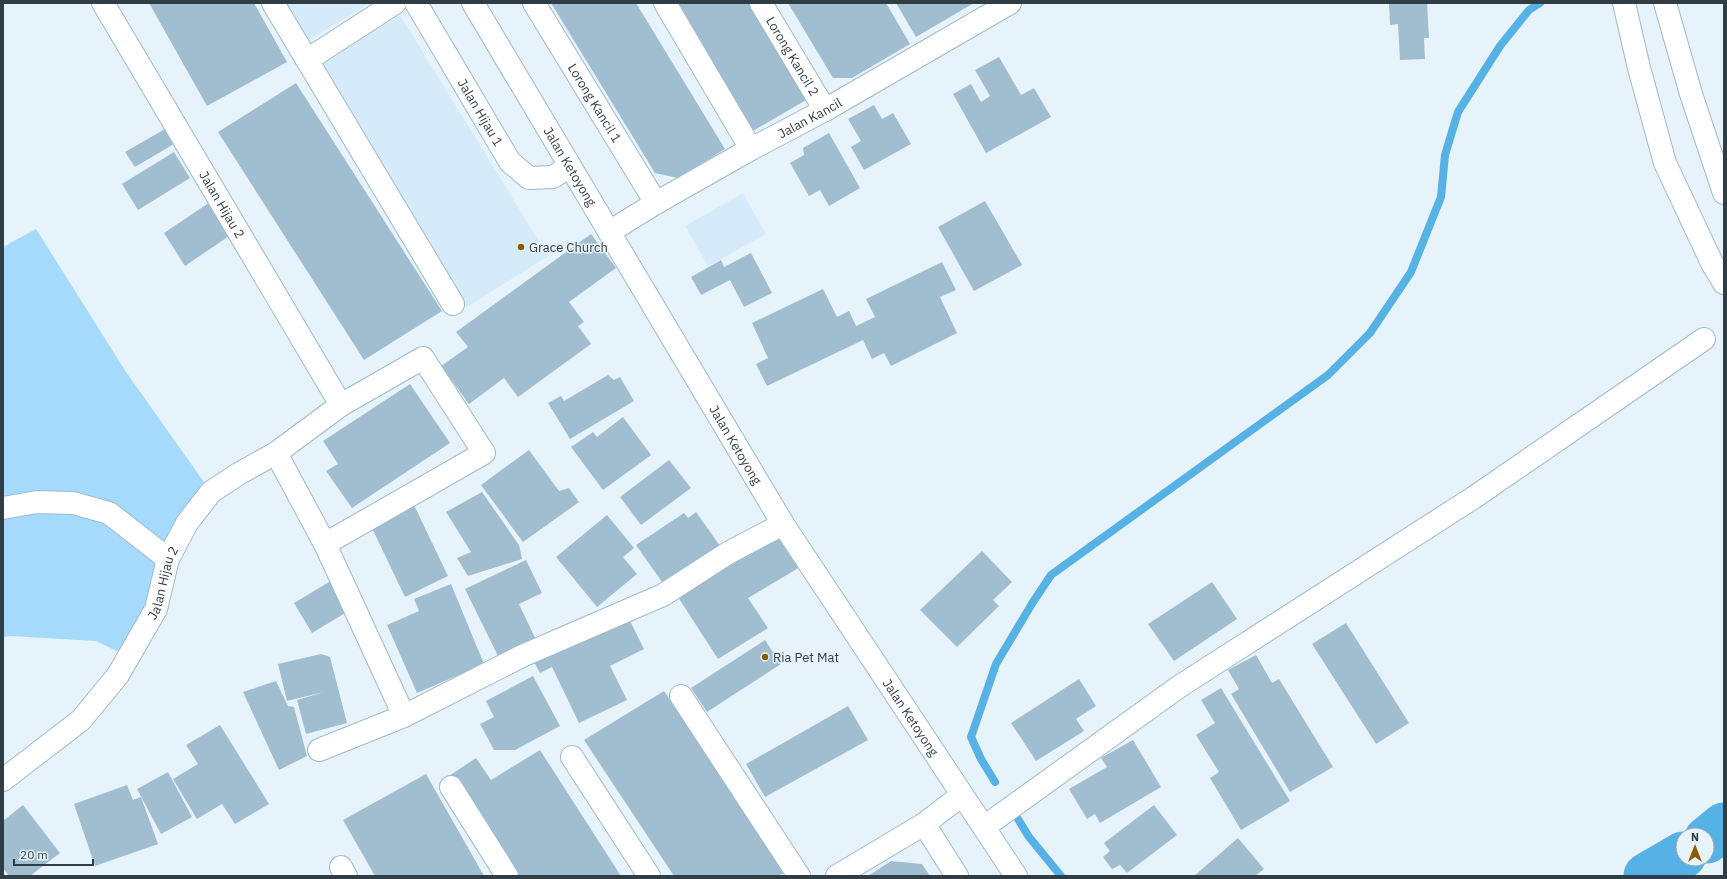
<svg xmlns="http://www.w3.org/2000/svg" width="1727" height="879" viewBox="0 0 1727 879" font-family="'IBM Plex Sans',sans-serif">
  <rect width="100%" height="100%" fill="#e7f3fa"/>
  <!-- built -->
  <path fill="#d5ebf9" d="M280,3H369L303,44Z
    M400,15L548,256L467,307L319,63Z
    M743,193L766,234L708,266L685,226Z"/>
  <!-- green -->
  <path fill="#a5dafc" d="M36,229L126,372L211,492L129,657L96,641L10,636L3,637V247Z"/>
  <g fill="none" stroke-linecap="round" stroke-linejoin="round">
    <!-- stream -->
    <path stroke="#56b1e5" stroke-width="8" d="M995,782L981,759L971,737L996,664L1033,602L1051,575L1328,375L1370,333L1411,272L1441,197L1445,155L1458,112L1500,46L1529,10L1540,3
      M1018,819L1029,837L1061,876"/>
    <!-- river -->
    <path stroke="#56b1e5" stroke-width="47" d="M1707,840L1724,826
      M1647,876L1683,855"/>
  </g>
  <!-- building -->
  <path fill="#a1bdd0" d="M149,3H254L287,62L207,106Z
    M551,3H636L725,149L678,178L655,173Z
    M675,3H757L813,96L753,131Z
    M788,3H886L910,44L852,78H833Z
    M896,3H974L916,37Z
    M1389,3H1427L1429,38H1424L1425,59L1400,60L1398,24L1390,25Z
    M999,57L1021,95L1034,88L1051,117L986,153L953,94L971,84L981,102L990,96L975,70Z
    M296,83L442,311L364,360L218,132Z
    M874,105L882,119L893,113L911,144L864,170L851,147L861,141L848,119Z
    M165,129L174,144L135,167L125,152Z
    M829,133L860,188L829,206L820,190L809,196L790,163L804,155L803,148Z
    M174,152L190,178L138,210L122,184Z
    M985,201L1022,265L974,291L938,227Z
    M210,202L232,234L185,266L164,233Z
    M591,234L616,268L569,302L584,322L578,326L591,344L518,397L504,378L469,404L441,366L468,347L456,332Z
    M751,253L772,293L744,307L730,280L701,295L691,277L721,260L724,267Z
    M942,262L956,290L940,297L957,333L891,366L884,353L872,359L863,340L767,386L756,364L768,358L752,323L823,289L837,317L849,311L856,326L875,317L866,299Z
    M608,375L614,380L620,377L634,401L570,439L548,403L561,396L564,401Z
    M410,384L450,443L352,508L326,471L338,464L323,441Z
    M623,417L651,455L603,490L571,447L593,432L597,437Z
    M529,450L559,491L569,488L579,502L523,542L481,485Z
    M669,460L691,488L641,525L620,497Z
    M482,492L519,545L522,559L468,576L457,558L471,552L446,512Z
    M413,503L448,576L405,597L370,524Z
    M696,512L723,550L667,589L636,545L684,513L688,518Z
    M607,515L634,548L623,557L637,574L597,607L556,557Z
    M781,535L800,567L748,598L768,628L718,659L678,597Z
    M982,551L1012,582L993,600L999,606L957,647L920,610Z
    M526,560L542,593L519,604L536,640L499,658L465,589Z
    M334,579L352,609L312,633L294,603Z
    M1212,582L1237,619L1174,661L1148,624Z
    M451,584L484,664L417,693L387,625L419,611L414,599Z
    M627,615L644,649L610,666L627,700L579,723L552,667L540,673L533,660Z
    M1346,623L1409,723L1376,744L1312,644Z
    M765,640L781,664L707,712L691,688Z
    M321,654L330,657L347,723L306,734L297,700L324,692L287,701L278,664Z
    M1256,655L1272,683L1279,679L1333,767L1290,792L1231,694L1239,689L1228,670Z
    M533,676L560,726L515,750H494L480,724L494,717L486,701Z
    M1079,679L1096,706L1076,719L1084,731L1036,761L1011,723Z
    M276,681L288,706L294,707L307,756L279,770L243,692Z
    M1221,688L1290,801L1241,830L1210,778L1219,772L1196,735L1215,723L1201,700Z
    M664,691L787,871L778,876H674L584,740Z
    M848,706L868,740L765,797L746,764Z
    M220,725L269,804L235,824L222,804L197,819L173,779L198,764L186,745Z
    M1133,740L1161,787L1100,823L1095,814L1087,819L1069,789L1107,767L1101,758Z
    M540,750L621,876H509L446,778L476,758L491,780Z
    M168,772L192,817L161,834L137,789Z
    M426,774L484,876H375L343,820Z
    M127,785L133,800L141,797L158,844L95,866L74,804Z
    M23,805L60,853L30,876H9L3,868V821Z
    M1154,805L1177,835L1127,873L1120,865L1112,869L1103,857L1110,851L1104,843Z
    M1238,838L1264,869L1255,876H1194Z
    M891,861L922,864L930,876H868Z"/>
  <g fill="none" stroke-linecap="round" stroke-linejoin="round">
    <!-- minor casing -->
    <g stroke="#9dbacc" stroke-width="24">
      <g id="minor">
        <path id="s1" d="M103,3L341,405"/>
        <path d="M273,3L453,304"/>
        <path id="s2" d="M416,3L510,162L529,178L553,177L570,166"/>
        <path id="s3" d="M473,3L783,524L1016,876"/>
        <path id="s4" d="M534,3L656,203"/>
        <path d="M665,3L751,149"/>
        <path id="s5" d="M761,3L825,110"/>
        <path d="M307,60L395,3"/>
        <path id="s6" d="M609,232L656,203L751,149L825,110L1010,3"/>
        <path d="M276,453L325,544L404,716"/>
        <path d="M3,508L37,502L73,503L109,513L168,559"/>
        <path d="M681,696L799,876"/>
        <path d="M319,750L404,716L522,656L663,595L728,553L783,524"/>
        <path d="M572,757L649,876"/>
        <path id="s7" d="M3,780L81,720L118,675L156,609L168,559L187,523L211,492L240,473L276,453L341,405L423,358L484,453L325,544"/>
        <path d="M451,787L507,876"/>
        <path d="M924,824L957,876"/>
        <path d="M984,827L1180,686L1473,498L1704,339"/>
        <path d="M341,867L346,876"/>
        <path d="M837,876L924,824L962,795"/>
      </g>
    </g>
    <!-- major casing -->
    <g stroke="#9dbacc" stroke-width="24">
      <path id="major" d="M1624,3L1639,68L1665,163L1712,263L1724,283
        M1665,3L1691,94L1724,193"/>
    </g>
    <!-- minor -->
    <use href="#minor" stroke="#fff" stroke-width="22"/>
    <!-- major -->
    <use href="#major" stroke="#fff" stroke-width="22"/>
  </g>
  <!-- markers -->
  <g fill="#8b5c02" stroke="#e7f3fa" stroke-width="1.5">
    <circle cx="521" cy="247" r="4"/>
    <circle cx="765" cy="657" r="4"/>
  </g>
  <g text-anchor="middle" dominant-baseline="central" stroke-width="3" stroke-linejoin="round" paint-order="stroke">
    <!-- street labels -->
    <g font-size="13" fill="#313d45" stroke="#e7f3fa">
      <text stroke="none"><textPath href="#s5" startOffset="62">Lorong Kancil 2</textPath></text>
      <text stroke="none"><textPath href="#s4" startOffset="117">Lorong Kancil 1</textPath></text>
      <text stroke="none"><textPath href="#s2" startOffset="127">Jalan Hijau 1</textPath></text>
      <text stroke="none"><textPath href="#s6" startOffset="231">Jalan Kancil</textPath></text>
      <text stroke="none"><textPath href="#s3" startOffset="190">Jalan Ketoyong</textPath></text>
      <text stroke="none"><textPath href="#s1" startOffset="234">Jalan Hijau 2</textPath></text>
      <text stroke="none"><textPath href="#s3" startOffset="514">Jalan Ketoyong</textPath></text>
      <text stroke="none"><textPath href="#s7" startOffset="260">Jalan Hijau 2</textPath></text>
      <text stroke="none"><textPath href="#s3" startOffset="838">Jalan Ketoyong</textPath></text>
    </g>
    <!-- poi labels -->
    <g font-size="13" fill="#313d45" stroke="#e7f3fa" text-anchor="start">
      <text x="529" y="247">Grace Church</text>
      <text x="773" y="657">Ria Pet Mat</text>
    </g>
  </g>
  <!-- border -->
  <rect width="1727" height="879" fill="none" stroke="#313d45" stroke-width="8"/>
  <!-- north arrow -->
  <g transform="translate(1695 847)"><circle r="19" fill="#e7f3fa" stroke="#9eaab2"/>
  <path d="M0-3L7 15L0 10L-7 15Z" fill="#8b5c02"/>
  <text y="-6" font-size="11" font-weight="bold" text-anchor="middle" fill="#313d45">N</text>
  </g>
  <!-- scale -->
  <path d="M14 859v6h79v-6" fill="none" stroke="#313d45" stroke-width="2"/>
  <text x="20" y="859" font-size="12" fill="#313d45" stroke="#e7f3fa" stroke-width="3" paint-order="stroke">20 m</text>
</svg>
